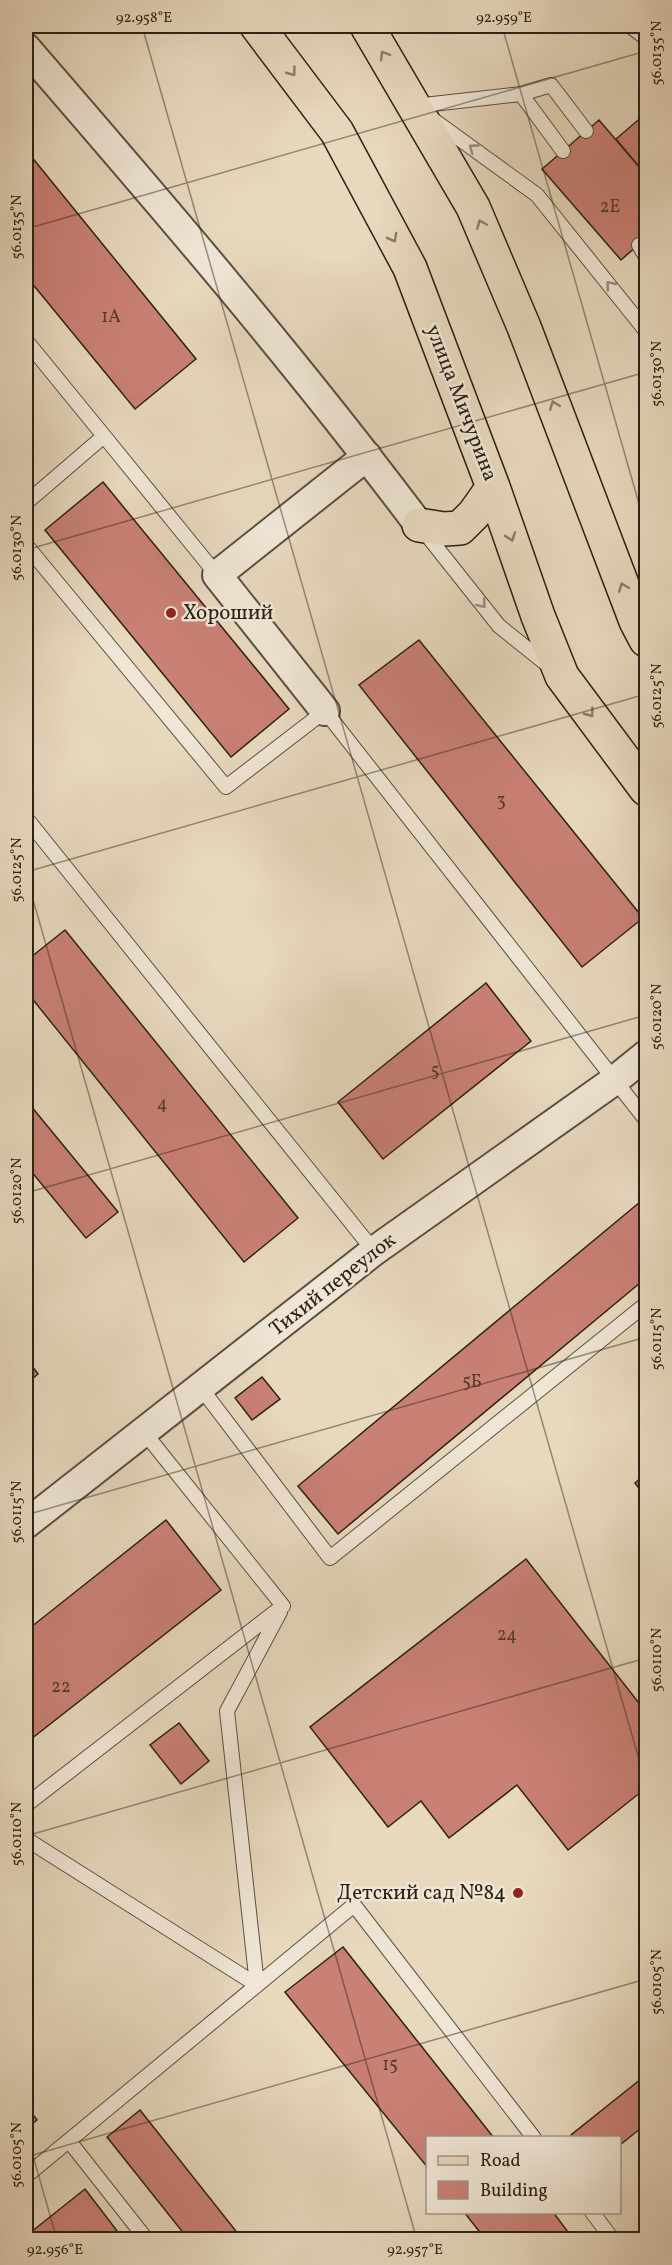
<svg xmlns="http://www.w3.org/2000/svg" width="672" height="2265" viewBox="0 0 672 2265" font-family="Vollkorn,serif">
  <rect width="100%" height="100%" fill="#e7d8be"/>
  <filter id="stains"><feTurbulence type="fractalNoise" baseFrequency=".00333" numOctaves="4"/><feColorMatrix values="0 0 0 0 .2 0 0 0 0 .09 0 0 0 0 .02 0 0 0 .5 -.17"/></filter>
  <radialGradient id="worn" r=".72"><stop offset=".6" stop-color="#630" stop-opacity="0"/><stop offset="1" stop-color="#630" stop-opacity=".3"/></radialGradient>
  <!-- building -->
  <path fill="#c98075" stroke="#2b2117" stroke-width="1.5" d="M644,115L646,118V175L616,139Z
    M599,120L646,175V238L621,260L542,169Z
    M26,150L196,359L135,409L26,276Z
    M103,482L289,709L231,757L45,530Z
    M419,640L643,918L582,967L359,685Z
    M65,930L298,1218L244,1262L26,991V961Z
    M486,983L531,1041L383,1159L338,1102Z
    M26,1100L118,1212L86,1238L26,1165Z
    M646,1197V1278L338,1534L298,1486Z
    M26,1358L38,1374L26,1384Z
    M262,1377L280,1399L252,1420L235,1398Z
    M646,1473V1497L635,1483Z
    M166,1520L221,1590L26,1743V1631Z
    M526,1559L646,1712V1788L568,1850L517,1785L449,1838L421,1801L388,1827L310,1727Z
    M179,1723L209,1761L181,1784L150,1745Z
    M343,1947L494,2138H428V2168L285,1992Z
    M646,2075V2124L620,2145V2138H573L571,2135Z
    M26,2106L37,2120L26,2129Z
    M140,2110L243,2240H189L107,2137Z
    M85,2189L124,2240H26V2236Z
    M464,2212H553L574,2240H486Z"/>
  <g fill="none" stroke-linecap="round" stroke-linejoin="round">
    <!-- lane casing -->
    <g stroke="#5a4f41" stroke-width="16">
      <path id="lane" d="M630,26L646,38
        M521,94L563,151
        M415,106L521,94L551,85L586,131
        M432,119L537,195L646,331
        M639,245L646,257
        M28,343L104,436
        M26,503L104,436L217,575
        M422,529L499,626L549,666
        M26,545L226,787L325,711L646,1120
        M26,818L374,1251
        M201,1388L330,1558L646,1304
        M26,1805L283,1606L144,1432
        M26,1839L257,1985
        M257,1985L227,1711L280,1612
        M69,2141L147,2240
        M26,2176L354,1905L534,2138
        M592,2212L613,2240"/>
    </g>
    <!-- street casing -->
    <g stroke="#5a4f41" stroke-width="32">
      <path id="street" d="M26,48C161,204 295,360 419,525
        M325,711L217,575L367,456
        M26,1524L374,1251L615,1080L646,1055"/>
    </g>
    <!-- primary casing -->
    <g stroke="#2b2117" stroke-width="36">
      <path id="primary" d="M257,26L337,132L410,268L493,487L538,616L562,676L646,789
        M367,26L473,207L524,327L636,621L646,640
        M419,525L444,529L460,528L474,514L493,487"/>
    </g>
    <!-- lane -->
    <use href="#lane" stroke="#efe6d5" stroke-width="14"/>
    <!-- street -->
    <use href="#street" stroke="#efe6d5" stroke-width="28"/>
    <!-- primary -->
    <use href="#primary" stroke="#e7d8be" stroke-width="33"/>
  </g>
  <!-- one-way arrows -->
  <defs><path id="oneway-chevron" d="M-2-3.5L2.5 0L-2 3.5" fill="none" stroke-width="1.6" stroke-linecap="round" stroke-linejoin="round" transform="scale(1.5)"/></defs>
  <g stroke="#897c6a">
    <use href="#oneway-chevron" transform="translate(384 55) rotate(-121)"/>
    <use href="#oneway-chevron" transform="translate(292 72) rotate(53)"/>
    <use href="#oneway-chevron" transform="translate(481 224) rotate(-113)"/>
    <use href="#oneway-chevron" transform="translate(393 238) rotate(62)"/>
    <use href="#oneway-chevron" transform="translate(554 405) rotate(-111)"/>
    <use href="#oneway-chevron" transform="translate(511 537) rotate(71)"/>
    <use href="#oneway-chevron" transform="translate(623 587) rotate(-111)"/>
    <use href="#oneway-chevron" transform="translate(590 713) rotate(53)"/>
  </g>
  <g stroke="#978d80">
    <use href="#oneway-chevron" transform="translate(473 148) rotate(-144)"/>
    <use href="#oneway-chevron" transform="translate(610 285) rotate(-129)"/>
    <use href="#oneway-chevron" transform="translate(482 604) rotate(51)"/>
  </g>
  <!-- ticks -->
  <path fill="none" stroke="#2b2117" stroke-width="1.5" stroke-opacity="0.45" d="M142,26L646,1784M502,26L646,528M26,229L646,51M26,550L646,372M26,872L646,694M26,875L417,2240M26,1193L646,1015M26,1515L646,1337M26,1836L646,1658M26,2131L57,2240M26,2157L646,1979"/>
  <!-- markers -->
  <g fill="#8f2418" stroke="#efe6d5" stroke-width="2">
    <circle cx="171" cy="613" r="6"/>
    <circle cx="518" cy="1893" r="6"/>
  </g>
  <g text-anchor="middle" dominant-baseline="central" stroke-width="5" stroke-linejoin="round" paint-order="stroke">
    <!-- number labels -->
    <g font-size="18" fill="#52392e">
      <text x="610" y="207">2Е</text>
      <text x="111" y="317">1А</text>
      <text x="501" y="801">3</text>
      <text x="435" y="1071">5</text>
      <text x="162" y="1104">4</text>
      <text x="472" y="1382">5Б</text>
      <text x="507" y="1635">24</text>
      <text x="61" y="1687">22</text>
      <text x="390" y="2065">15</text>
    </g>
    <!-- street labels -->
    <g font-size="21" fill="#2b2117" stroke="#efe6d5">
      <text transform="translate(461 403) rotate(69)">улица Мичурина</text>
      <text transform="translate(333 1285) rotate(-38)">Тихий переулок</text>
    </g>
    <!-- poi labels -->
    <g font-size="21" fill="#2b2117" stroke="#efe6d5" text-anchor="start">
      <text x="183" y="613">Хороший</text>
      <text x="506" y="1893" text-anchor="end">Детский сад №84</text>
    </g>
  </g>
  <!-- margin -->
  <rect width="672" height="2265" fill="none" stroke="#e7d8be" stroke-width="66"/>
  <!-- legend -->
  <rect x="426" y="2136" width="195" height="78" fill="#efe6d5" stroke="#a19789" stroke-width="1.5"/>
  <rect x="438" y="2156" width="30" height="9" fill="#e7d8be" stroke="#a19789" stroke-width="1.5"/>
  <text x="480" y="2166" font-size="18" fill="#2b2117">Road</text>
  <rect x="438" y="2181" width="30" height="18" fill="#c98075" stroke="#a19789" stroke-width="1.5"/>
  <text x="480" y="2196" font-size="18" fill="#2b2117">Building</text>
  <rect x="33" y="33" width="606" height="2199" fill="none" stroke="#2b2117" stroke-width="2"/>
  <g font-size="15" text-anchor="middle" fill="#2b2117">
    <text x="144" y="22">92.958°E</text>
    <text x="504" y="22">92.959°E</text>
    <text transform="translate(656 53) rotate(-90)" y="5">56.0135°N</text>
    <text transform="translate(16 227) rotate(-90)" y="5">56.0135°N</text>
    <text transform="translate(656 374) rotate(-90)" y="5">56.0130°N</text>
    <text transform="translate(16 548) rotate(-90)" y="5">56.0130°N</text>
    <text transform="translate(656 696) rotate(-90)" y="5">56.0125°N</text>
    <text transform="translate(16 870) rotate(-90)" y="5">56.0125°N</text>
    <text transform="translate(656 1017) rotate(-90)" y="5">56.0120°N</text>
    <text transform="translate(16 1191) rotate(-90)" y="5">56.0120°N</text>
    <text transform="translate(656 1339) rotate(-90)" y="5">56.0115°N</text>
    <text transform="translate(16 1512) rotate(-90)" y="5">56.0115°N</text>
    <text transform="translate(656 1660) rotate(-90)" y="5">56.0110°N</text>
    <text transform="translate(16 1834) rotate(-90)" y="5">56.0110°N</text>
    <text transform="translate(656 1982) rotate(-90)" y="5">56.0105°N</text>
    <text transform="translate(16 2155) rotate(-90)" y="5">56.0105°N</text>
    <text x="55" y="2254">92.956°E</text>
    <text x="415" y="2254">92.957°E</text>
  </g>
  <rect width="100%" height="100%" filter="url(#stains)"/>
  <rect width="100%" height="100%" fill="url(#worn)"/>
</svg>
